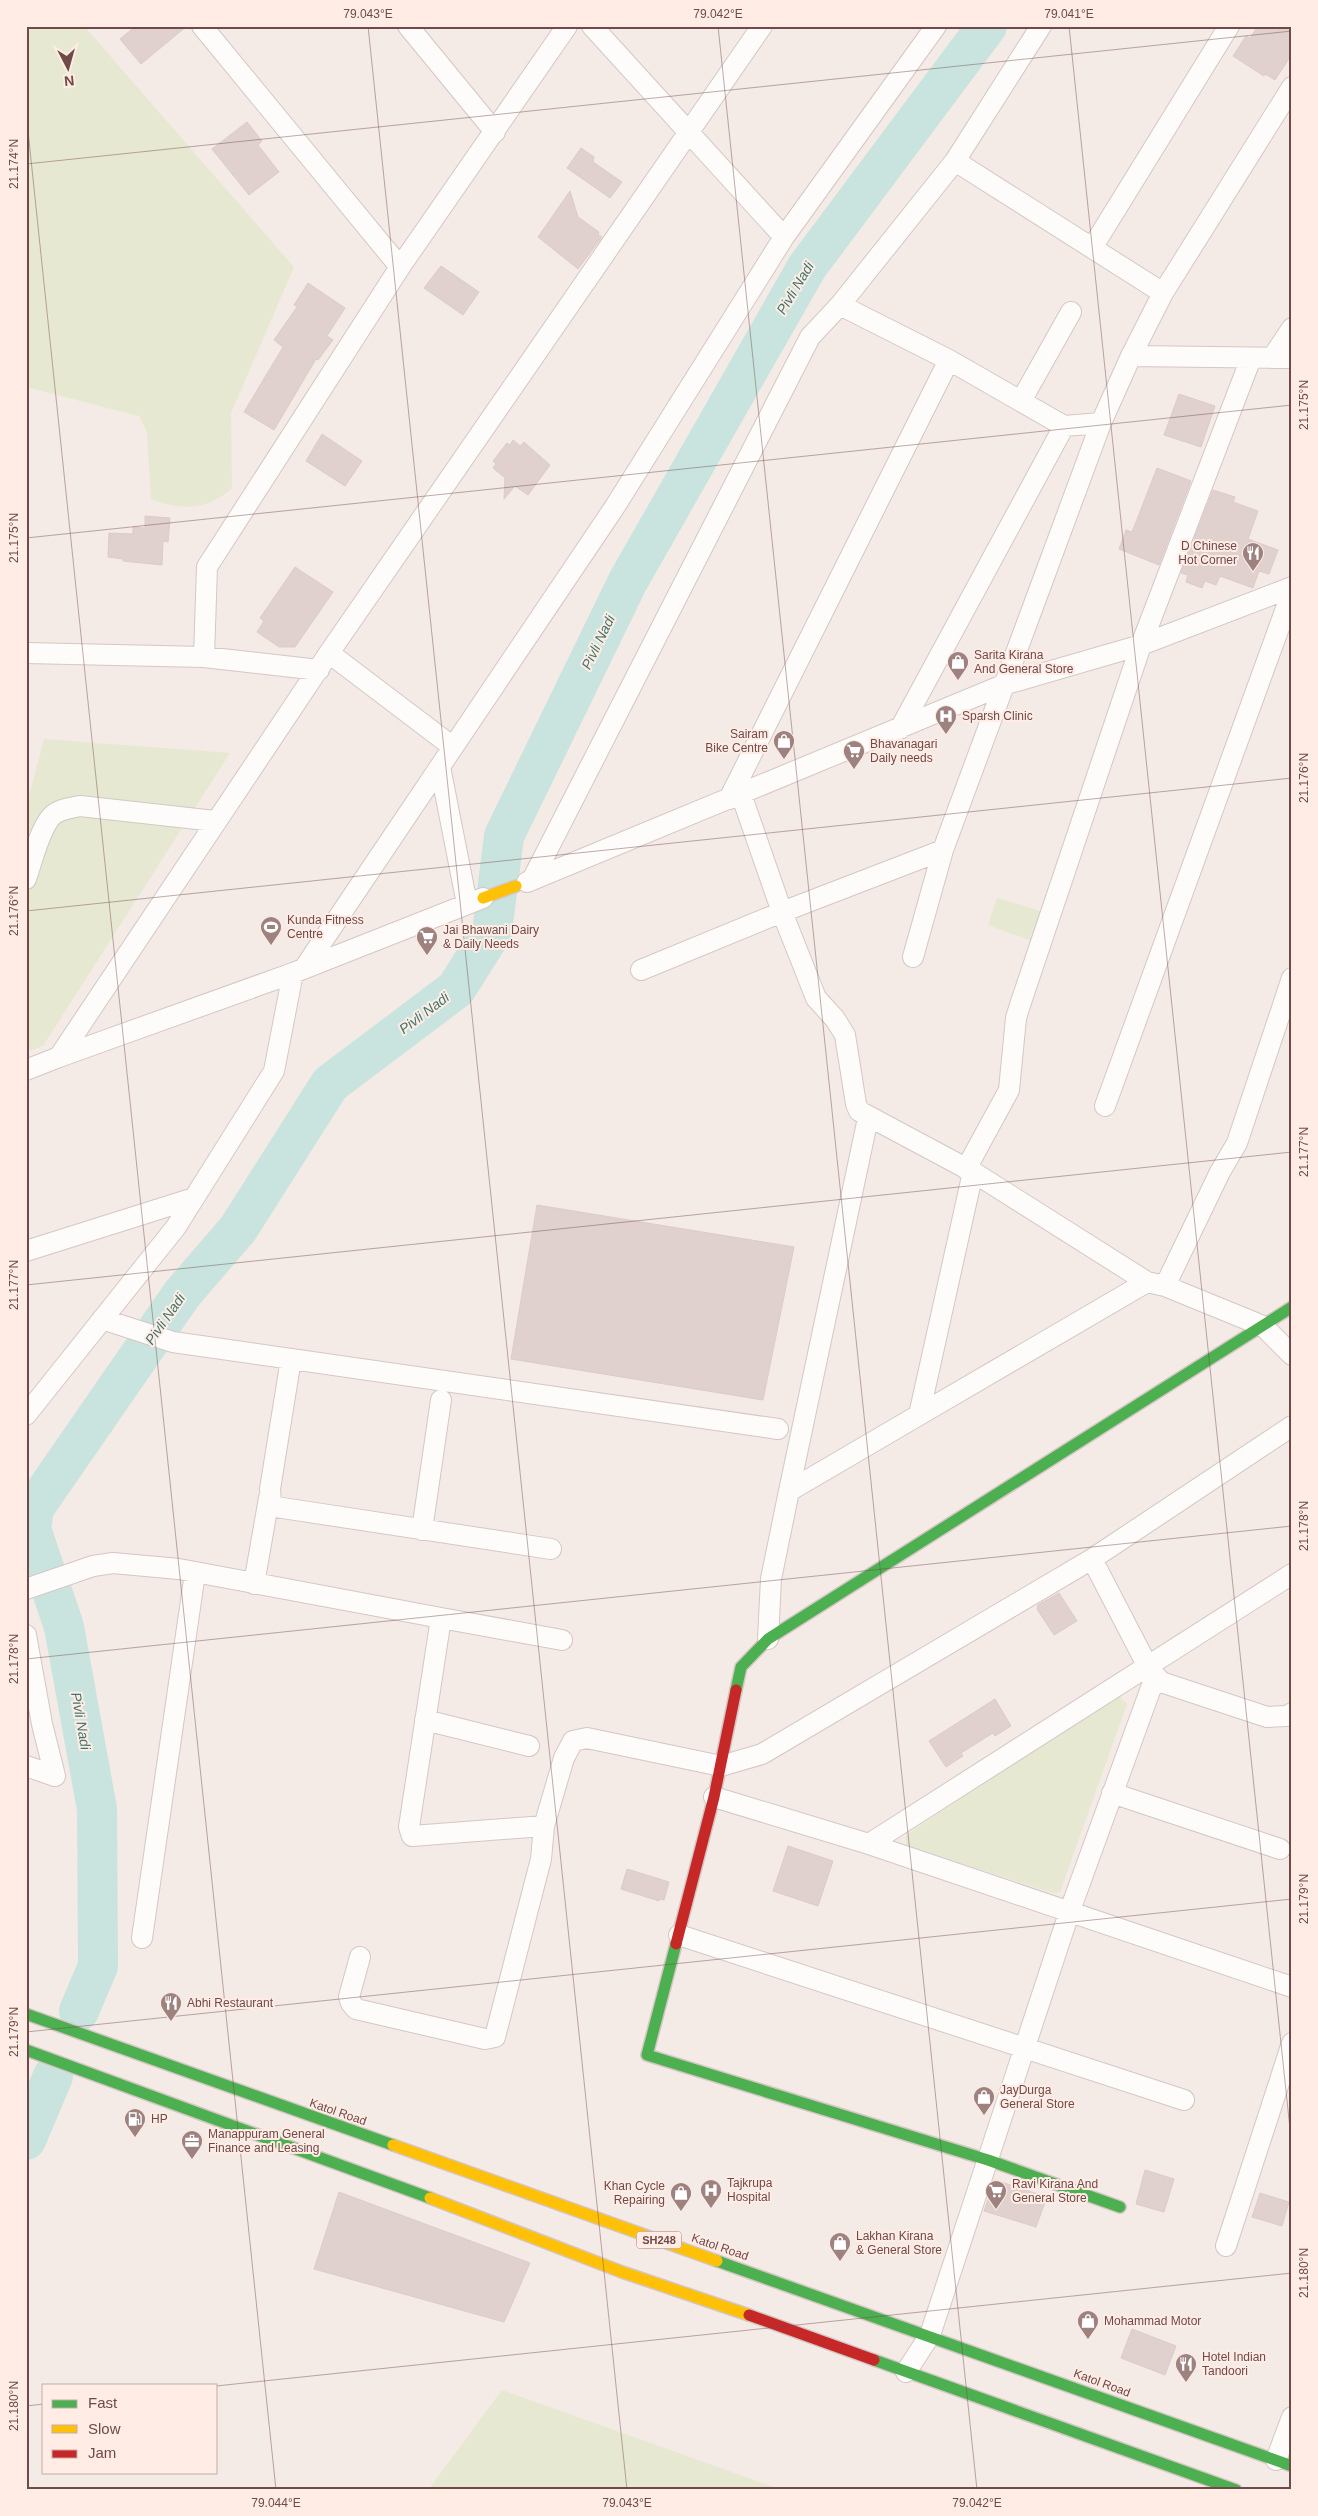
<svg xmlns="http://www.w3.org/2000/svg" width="1318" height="2516" viewBox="0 0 1318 2516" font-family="Helvetica,sans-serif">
  <rect width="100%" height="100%" fill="#f4eae6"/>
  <!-- green -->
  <path fill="#e7e8d1" d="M29,26H84L294,267L231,413L232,488C209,510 180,511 151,499L147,432L139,416L26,387V29Z
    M44,739L230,753L43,1046L26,1052V807Z
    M997,898L1044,912L1034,942L988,925Z
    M1120,1697L1127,1704L1060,1892L1053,1893L906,1846V1835L1108,1701Z
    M502,2390L782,2490H428Z"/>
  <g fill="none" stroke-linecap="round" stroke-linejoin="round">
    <!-- river -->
    <path stroke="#c9e4de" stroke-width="40" d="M79,2011L98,1966L97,1809L64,1627L31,1529L34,1508L182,1294L238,1229L330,1084L456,989L492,932L504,836L628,581L807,267L987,26
      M26,2140L53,2076"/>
  </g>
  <!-- building -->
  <path fill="#e0d1ce" stroke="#ddcbc9" d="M136,26H187L141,64L120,39Z
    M1258,26H1292V54L1275,80L1265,74L1264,76L1233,56L1246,36L1250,38Z
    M247,122L262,141L258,145L279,172L249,195L212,149Z
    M581,148L594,157L593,162L622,182L610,198L567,168Z
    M570,191L578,217L599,232L598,235L602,237L578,269L538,237Z
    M441,266L479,292L463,315L424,288Z
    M308,283L345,308L327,336L333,340L318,360L316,359L274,430L244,412L283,347L274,340L297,307L294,305Z
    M1179,394L1215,406L1201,447L1164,435Z
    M322,434L362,461L345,486L306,461Z
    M513,440L520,446L524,442L550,465L528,495L515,486L504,499L505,478L493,468L496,464L493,461L507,443L510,445Z
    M1157,468L1191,481L1159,565L1119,549L1126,530L1132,532Z
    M1213,490L1235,497L1233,502L1258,511L1248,539L1278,550L1269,574L1259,571L1253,588L1220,576L1216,585L1205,581L1202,588L1186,582L1188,575L1181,573Z
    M145,516L170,518L168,542L163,541L162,565L123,561V559L108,557L109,533L133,534V527L145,528Z
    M295,567L333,592L295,647H279L257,632L264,621L260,618Z
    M537,1205L794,1247L763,1400L511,1359Z
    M1059,1593L1077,1621L1054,1635L1037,1609L1038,1605Z
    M995,1699L1011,1726L995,1736L993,1733L961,1753L963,1756L946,1767L929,1741Z
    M788,1846L833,1861L818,1906L773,1891Z
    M627,1869L669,1882L664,1900L659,1899V1901L621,1889Z
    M1145,2170L1174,2179L1164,2212L1136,2204Z
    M995,2180L1047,2197L1036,2227L984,2211Z
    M339,2192L530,2263L504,2322L314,2269Z
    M1260,2193L1289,2202L1282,2226L1252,2217Z
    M1132,2329L1176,2346L1165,2375L1121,2358Z"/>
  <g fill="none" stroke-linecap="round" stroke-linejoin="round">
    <!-- street casing -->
    <g stroke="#d5c7c4" stroke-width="22">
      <path id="street" d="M202,26L400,267
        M408,26L495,132
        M592,26L784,237
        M955,161L1163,293
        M1092,248L1229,26
        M840,305L955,161L1041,26
        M1131,356L1163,293L1292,87
        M1272,358L1292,328
        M1021,401L1071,312
        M1064,426L1101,423L1131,356L1292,358
        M26,653L204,657L319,670
        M329,653L453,747
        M204,657L207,567L400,267L567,26
        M440,767L467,904
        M741,794L782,912L816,998L835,1019L845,1035L856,1104L859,1111L973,1172
        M729,799L949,360
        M26,879C32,862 39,831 51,817C58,809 70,808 80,806L215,821
        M532,880L810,337L840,305L949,360L1064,426L900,729
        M527,882L1003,685L1141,645L1292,587
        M913,957L943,850
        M305,967L614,508L784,237L936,26
        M641,970L782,912L943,850L1101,423
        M59,1057L293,973L483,898
        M26,1070L59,1057L329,653L762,26
        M1105,1106L1292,592
        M966,1169L1009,1090L1016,1018L1020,1005L1141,645L1251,358
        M26,1251L194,1198
        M1165,1286L1220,1172L1237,1143L1292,978
        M102,1319L173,1342L778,1429
        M291,1359L270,1489L271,1504L276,1507L551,1549
        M26,1415L176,1227L274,1071L293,973
        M919,1415L1147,1282
        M1292,1426L1092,1559L1148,1667L1161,1682L1267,1717L1287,1716L1292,1713
        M789,1491L868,1118
        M422,1530L441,1400
        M254,1584L269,1498
        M26,1589L93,1566L113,1563L179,1569L441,1618L409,1827L412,1836L544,1826L541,1859L495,2037L485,2039L356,2009L351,2003L349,1997L360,1957
        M441,1618L562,1640
        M26,1635L42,1724L55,1776L26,1766
        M768,1639L771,1579L789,1491L919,1415L973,1172L1147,1282L1165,1286L1263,1326L1292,1355
        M425,1720L529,1746
        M1112,1793L1280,1849
        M714,1797L869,1844L1292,1987
        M544,1826L564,1758L573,1741L587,1738L721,1766L762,1754L1092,1559
        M869,1844L1292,1574
        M679,1935L1184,2100
        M142,1938L195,1573
        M1226,2246L1292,2043
        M906,2372L930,2335L1069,1913L1155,1677
        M1276,2460L1292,2417"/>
    </g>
    <!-- fast casing -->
    <g stroke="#d4c6c3" stroke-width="14">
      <path id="fast" d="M736,1690L741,1667L768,1639L1292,1307
        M676,1944L647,2055L988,2160L1120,2207
        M26,2014L393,2145
        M26,2050L430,2198
        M717,2261L1292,2466
        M874,2360L1236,2490"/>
    </g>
    <!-- slow casing -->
    <g stroke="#d4c6c3" stroke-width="14">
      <path id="slow" d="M483,898L516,886
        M393,2145L717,2261
        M430,2198L622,2272L749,2315"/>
    </g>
    <!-- jam casing -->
    <g stroke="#d4c6c3" stroke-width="14">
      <path id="jam" d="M676,1944L714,1797L736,1690
        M749,2315L874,2360"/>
    </g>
    <!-- street -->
    <use href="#street" stroke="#fdfcfb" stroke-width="20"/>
    <!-- fast -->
    <use href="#fast" stroke="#4caf50" stroke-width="11"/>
    <!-- slow -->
    <use href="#slow" stroke="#ffc107" stroke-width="11"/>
    <!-- jam -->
    <use href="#jam" stroke="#c62828" stroke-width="11"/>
  </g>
  <!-- ticks -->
  <path fill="none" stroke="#6f4a49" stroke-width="1" stroke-opacity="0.45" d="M368,26L627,2490M718,26L977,2490M1069,26L1292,2148M26,112L276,2490M26,164L1292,31M26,538L1292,405M26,911L1292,778M26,1285L1292,1152M26,1659L1292,1526M26,2032L1292,1899M216,2386L1292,2273M26,2406L44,2404"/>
  <!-- icons -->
  <defs>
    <g id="restaurant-pin" transform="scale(1.125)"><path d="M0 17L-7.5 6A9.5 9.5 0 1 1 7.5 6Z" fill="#9e8280" stroke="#feece5"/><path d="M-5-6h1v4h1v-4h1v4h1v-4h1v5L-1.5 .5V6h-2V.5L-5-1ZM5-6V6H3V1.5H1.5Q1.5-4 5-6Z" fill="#fff"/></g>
    <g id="shop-pin" transform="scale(1.125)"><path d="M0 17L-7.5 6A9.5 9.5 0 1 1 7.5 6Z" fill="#9e8280" stroke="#feece5"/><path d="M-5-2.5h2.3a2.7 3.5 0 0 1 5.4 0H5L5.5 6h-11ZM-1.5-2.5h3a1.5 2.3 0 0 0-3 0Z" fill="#fff"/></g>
    <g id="hospital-pin" transform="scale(1.125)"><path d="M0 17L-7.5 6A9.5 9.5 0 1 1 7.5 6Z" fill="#9e8280" stroke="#feece5"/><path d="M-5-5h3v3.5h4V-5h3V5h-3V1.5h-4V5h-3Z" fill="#fff"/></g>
    <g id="supermarket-pin" transform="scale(1.125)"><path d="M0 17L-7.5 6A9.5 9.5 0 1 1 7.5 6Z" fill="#9e8280" stroke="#feece5"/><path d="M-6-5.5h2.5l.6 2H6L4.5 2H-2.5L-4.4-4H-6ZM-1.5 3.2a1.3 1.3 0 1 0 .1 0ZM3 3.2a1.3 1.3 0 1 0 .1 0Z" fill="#fff"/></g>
    <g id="stadium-pin" transform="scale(1.125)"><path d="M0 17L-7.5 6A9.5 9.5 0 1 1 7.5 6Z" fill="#9e8280" stroke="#feece5"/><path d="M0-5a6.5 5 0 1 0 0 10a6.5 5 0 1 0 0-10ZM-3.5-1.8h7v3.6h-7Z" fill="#fff"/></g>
    <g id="fuel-pin" transform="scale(1.125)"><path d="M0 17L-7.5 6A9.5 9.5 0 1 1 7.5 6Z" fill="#9e8280" stroke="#feece5"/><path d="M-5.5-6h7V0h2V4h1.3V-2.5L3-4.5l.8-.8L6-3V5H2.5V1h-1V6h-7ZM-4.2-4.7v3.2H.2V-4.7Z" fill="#fff"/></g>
    <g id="office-pin" transform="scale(1.125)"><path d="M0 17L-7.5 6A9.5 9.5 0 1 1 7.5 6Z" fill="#9e8280" stroke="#feece5"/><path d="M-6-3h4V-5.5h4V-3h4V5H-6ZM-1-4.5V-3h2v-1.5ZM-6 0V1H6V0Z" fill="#fff"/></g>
  </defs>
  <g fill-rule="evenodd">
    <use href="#restaurant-pin" x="1253" y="553"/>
    <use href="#shop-pin" x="958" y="662"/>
    <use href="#hospital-pin" x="946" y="716"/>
    <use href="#shop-pin" x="784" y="741"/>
    <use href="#supermarket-pin" x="854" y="751"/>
    <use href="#stadium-pin" x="271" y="927"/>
    <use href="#supermarket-pin" x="427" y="937"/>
    <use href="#restaurant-pin" x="171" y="2003"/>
    <use href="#shop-pin" x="984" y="2097"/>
    <use href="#fuel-pin" x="135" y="2119"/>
    <use href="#office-pin" x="192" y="2141"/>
    <use href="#hospital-pin" x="711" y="2190"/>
    <use href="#supermarket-pin" x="996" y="2191"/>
    <use href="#shop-pin" x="681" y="2193"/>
    <use href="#shop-pin" x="840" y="2243"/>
    <use href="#shop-pin" x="1088" y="2321"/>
    <use href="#restaurant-pin" x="1186" y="2364"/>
  </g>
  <g text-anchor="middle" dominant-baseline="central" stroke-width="4" stroke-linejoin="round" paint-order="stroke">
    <!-- shield labels -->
    <rect fill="#feece5" stroke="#9a7b78" stroke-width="1" x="636.5" y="2231.5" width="45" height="17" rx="4"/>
    <g font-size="11" font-weight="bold" fill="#6f4a49">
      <text x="659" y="2240">SH248</text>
    </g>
    <!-- poi labels -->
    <g font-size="12" fill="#6f4a49" stroke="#feece5" text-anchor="start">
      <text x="1237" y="546" text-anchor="end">D Chinese<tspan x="1237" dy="14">Hot Corner</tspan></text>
      <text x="974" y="655">Sarita Kirana<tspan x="974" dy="14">And General Store</tspan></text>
      <text x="962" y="716">Sparsh Clinic</text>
      <text x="768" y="734" text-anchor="end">Sairam<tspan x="768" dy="14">Bike Centre</tspan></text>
      <text x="870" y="744">Bhavanagari<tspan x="870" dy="14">Daily needs</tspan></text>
      <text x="287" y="920">Kunda Fitness<tspan x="287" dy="14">Centre</tspan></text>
      <text x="443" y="930">Jai Bhawani Dairy<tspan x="443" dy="14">&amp; Daily Needs</tspan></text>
      <text x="187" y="2003">Abhi Restaurant</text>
      <text x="1000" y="2090">JayDurga<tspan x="1000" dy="14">General Store</tspan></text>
      <text x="151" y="2119">HP</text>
      <text x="208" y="2134">Manappuram General<tspan x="208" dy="14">Finance and Leasing</tspan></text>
      <text x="727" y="2183">Tajkrupa<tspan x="727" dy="14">Hospital</tspan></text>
      <text x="1012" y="2184">Ravi Kirana And<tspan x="1012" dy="14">General Store</tspan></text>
      <text x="665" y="2186" text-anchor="end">Khan Cycle<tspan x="665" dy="14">Repairing</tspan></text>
      <text x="856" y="2236">Lakhan Kirana<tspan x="856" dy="14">&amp; General Store</tspan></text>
      <text x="1104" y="2321">Mohammad Motor</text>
      <text x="1202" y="2357">Hotel Indian<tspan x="1202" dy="14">Tandoori</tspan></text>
    </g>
    <!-- street labels -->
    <g font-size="12" fill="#6f4a49" stroke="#feece5">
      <text transform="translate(338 2112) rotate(19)">Katol Road</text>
      <text transform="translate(720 2247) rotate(19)">Katol Road</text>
      <text transform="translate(1102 2383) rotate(20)">Katol Road</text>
    </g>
    <!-- water labels -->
    <g font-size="14" font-style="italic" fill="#3f756c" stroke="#feece5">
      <text transform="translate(795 288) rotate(-59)">Pivli Nadi</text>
      <text transform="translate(598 642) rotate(-64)">Pivli Nadi</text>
      <text transform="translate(424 1013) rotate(-37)">Pivli Nadi</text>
      <text transform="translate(165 1319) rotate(-55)">Pivli Nadi</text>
      <text transform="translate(81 1721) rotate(80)">Pivli Nadi</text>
    </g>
  </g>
  <!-- border -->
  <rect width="1318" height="2516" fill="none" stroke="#feece5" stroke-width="55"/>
  <!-- legend -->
  <rect x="42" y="2384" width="175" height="90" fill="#feece5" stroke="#c5aba7"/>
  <rect x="52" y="2400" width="25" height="8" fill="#4caf50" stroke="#c5aba7"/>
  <text x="88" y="2408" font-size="15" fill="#6f4a49">Fast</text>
  <rect x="52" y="2425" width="25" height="8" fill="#ffc107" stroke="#c5aba7"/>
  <text x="88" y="2434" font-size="15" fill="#6f4a49">Slow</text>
  <rect x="52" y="2450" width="25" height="8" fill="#c62828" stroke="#c5aba7"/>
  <text x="88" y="2458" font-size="15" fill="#6f4a49">Jam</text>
  <!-- north arrow -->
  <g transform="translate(68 68) rotate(174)" stroke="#feece5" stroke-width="4" paint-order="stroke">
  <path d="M0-4L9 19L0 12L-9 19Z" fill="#6f4a49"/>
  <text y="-8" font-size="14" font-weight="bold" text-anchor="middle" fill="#6f4a49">N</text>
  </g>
  <rect x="28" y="28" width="1262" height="2460" fill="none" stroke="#6f4a49" stroke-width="2"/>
  <g font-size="12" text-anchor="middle" fill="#6f4a49">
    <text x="368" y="18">79.043°E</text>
    <text x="718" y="18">79.042°E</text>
    <text x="1069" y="18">79.041°E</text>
    <text transform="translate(14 164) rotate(-90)" y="4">21.174°N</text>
    <text transform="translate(1304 405) rotate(-90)" y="4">21.175°N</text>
    <text transform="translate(14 538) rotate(-90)" y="4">21.175°N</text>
    <text transform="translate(1304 778) rotate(-90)" y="4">21.176°N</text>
    <text transform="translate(14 911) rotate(-90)" y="4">21.176°N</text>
    <text transform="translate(1304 1152) rotate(-90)" y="4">21.177°N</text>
    <text transform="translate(14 1285) rotate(-90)" y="4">21.177°N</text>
    <text transform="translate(1304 1526) rotate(-90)" y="4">21.178°N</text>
    <text transform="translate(14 1659) rotate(-90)" y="4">21.178°N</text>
    <text transform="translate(1304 1899) rotate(-90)" y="4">21.179°N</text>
    <text transform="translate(14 2032) rotate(-90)" y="4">21.179°N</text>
    <text transform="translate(1304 2273) rotate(-90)" y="4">21.180°N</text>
    <text transform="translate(14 2406) rotate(-90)" y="4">21.180°N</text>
    <text x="276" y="2507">79.044°E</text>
    <text x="627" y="2507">79.043°E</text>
    <text x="977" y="2507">79.042°E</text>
  </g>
</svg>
